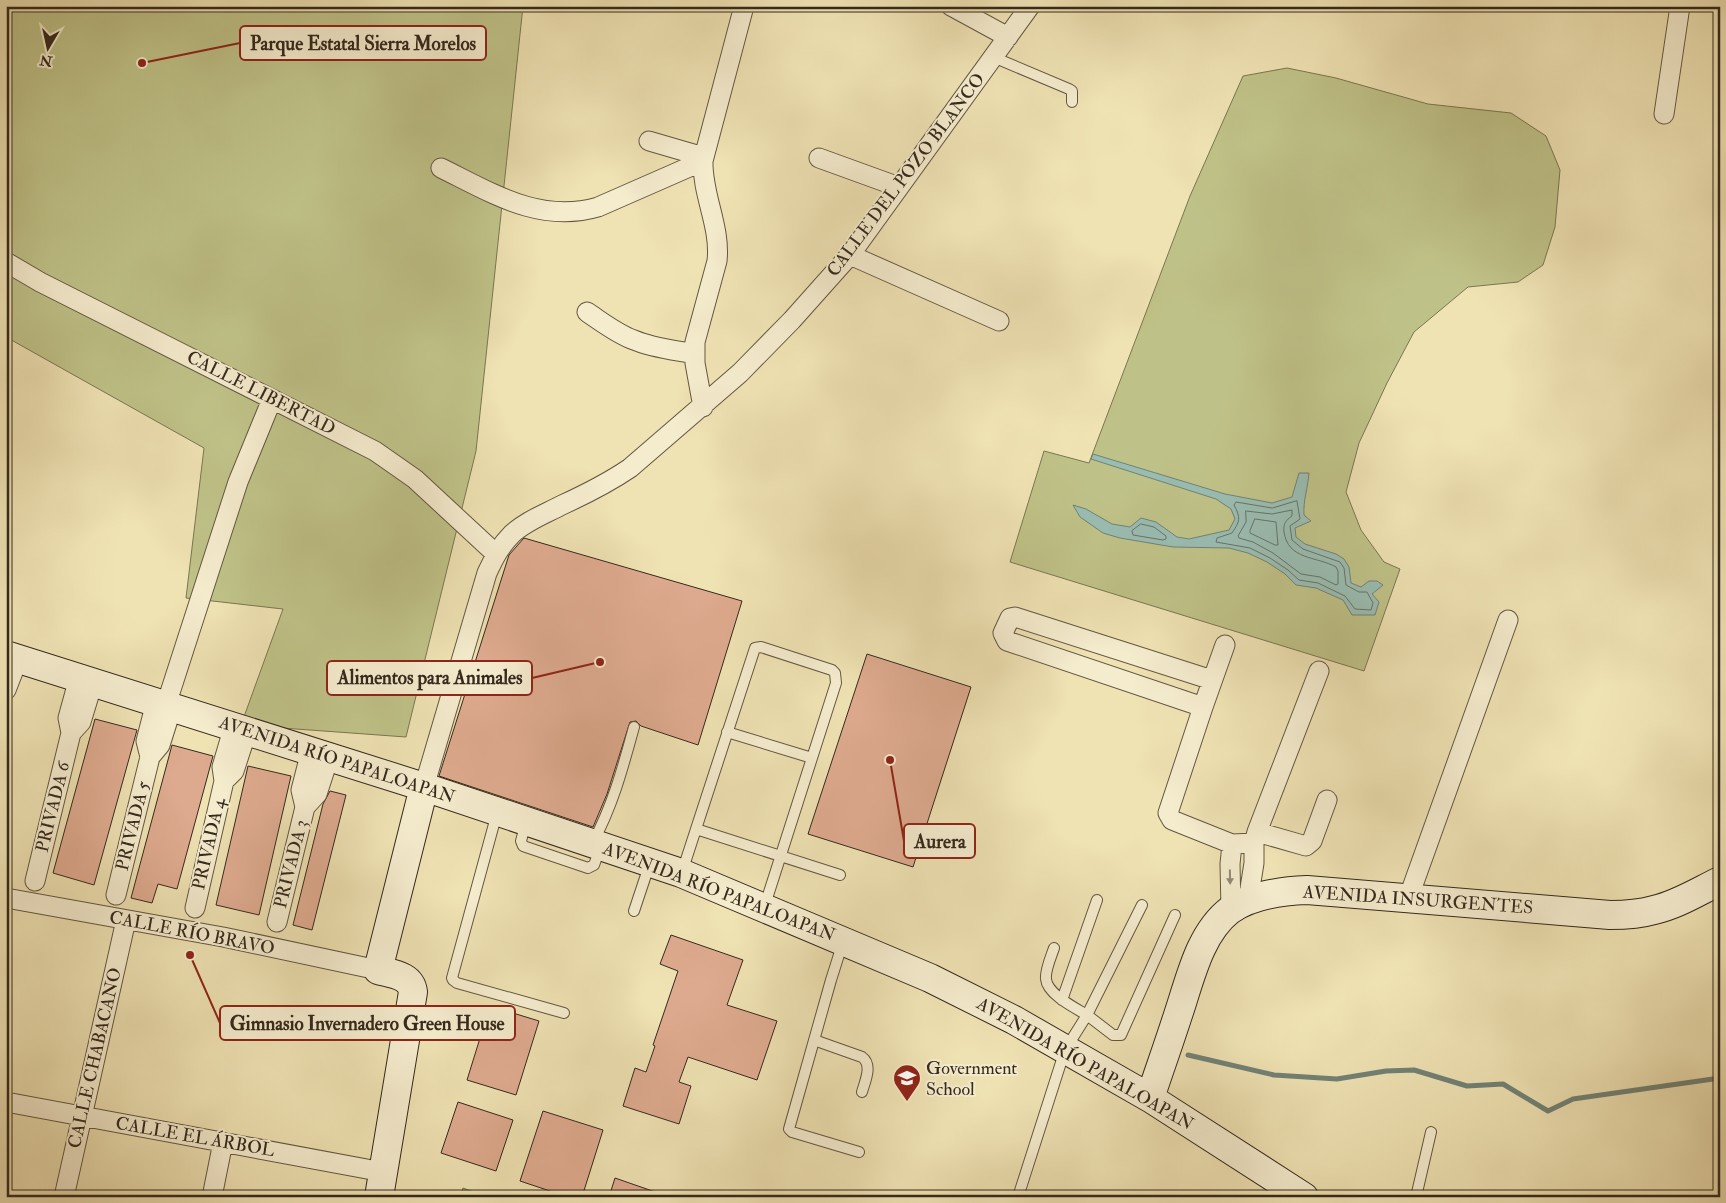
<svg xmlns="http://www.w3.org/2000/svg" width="1726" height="1203" viewBox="0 0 1726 1203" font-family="'IM FELL Double Pica',serif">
  <rect width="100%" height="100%" fill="#efe2b3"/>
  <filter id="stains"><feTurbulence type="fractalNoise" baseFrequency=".004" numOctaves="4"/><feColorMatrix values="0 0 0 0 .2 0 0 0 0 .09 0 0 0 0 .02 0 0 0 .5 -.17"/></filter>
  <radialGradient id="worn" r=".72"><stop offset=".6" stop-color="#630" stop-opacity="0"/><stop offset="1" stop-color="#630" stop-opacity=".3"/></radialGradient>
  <!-- green -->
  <path fill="#bfc288" stroke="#7a7652" d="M6,6H523L476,451L406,737L241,725L283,609L186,598L204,448L6,337Z
    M1287,68L1336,78L1428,104L1511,113L1546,136L1560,170L1555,227L1543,265L1518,282L1468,287L1414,332L1387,383L1359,443L1346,492L1361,530L1384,562L1400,569L1364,671L1010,562L1044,451L1089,463L1190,196L1243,76Z
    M463,1188L487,1197H460Z"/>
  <!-- water -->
  <path fill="#9abdb2" stroke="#718276" d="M1093,454L1225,494L1272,503L1292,497L1299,473H1309C1308,487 1303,501 1304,515L1311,521L1295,528L1296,537L1305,544L1336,554L1344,559L1349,567L1351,583L1361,587L1369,581H1377L1383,585L1372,594L1379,602L1375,615H1352L1343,600L1316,588L1296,585L1285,574L1267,562L1248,553L1229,548L1173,547L1120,538L1103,533L1080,517L1073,505L1086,509L1112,524L1130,527L1141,518L1156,522L1177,537L1189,539L1229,530L1235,519L1231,509L1216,499L1091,459Z"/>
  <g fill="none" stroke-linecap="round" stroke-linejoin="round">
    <!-- shore -->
    <path stroke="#677368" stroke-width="1" d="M1297,501L1300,519L1290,526L1292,540L1303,549L1340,562L1344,568L1346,585L1359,592H1367L1373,603L1371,610L1355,609L1345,596L1318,583L1299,580L1288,570L1270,558L1250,548L1216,542L1217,538L1232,533C1240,521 1241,518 1234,505L1236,502L1272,508Z
      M1246,511L1272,514L1292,510V516C1286,520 1283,524 1284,532C1288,560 1316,556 1336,567L1338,571V584L1336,585L1320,577L1301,574L1273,553L1253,542L1239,538L1238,536L1246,522Z
      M1255,519L1276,522L1278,545H1275L1250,533V531Z
      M1141,524L1154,527L1166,536V539L1163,540L1133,535L1132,531Z"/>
    <!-- stream -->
    <path stroke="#718276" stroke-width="5" d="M1188,1055L1274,1075L1337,1079L1386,1071L1414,1070L1467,1086L1503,1084L1548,1111L1573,1099L1720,1078"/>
  </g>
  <!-- building -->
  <path fill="#deaa8f" stroke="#34291d" d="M524,538L742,601L698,745L641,726L636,721L630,722L607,794L593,827L439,776L509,555Z
    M867,654L971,687L913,867L808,834Z
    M95,719L137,730L94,885L53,873Z
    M172,745L213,756L177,889L158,884L152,903L131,898Z
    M248,766L291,776L259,915L216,905Z
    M330,791L346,795L312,930L293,925L323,804Z
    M671,935L743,960L727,1005L777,1021L757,1080L688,1057L679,1082L691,1086L679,1124L623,1106L635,1068L646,1072L655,1046L653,1045L678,971L660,964Z
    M490,1006L539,1021L516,1095L467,1080Z
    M458,1102L513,1120L496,1171L441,1153Z
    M543,1111L603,1130L582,1197H568L520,1181Z
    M615,1178L664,1195L663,1197H609Z"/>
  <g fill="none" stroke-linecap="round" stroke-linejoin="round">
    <!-- lane casing -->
    <g stroke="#635742" stroke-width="12">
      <path id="lane" d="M993,57L1069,89L1072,91V102
        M727,732L812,758
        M497,813L452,978L453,980L457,983L564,1013
        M526,822L521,841L523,846L588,868L594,865L601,846
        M696,829L840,875
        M593,842C613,805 623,767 634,727
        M682,872L755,648L761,647L832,670L835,673L836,683L764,908
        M634,911L650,863
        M843,942L831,980L789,1129L792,1132L859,1152
        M1054,948C1051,957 1045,970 1046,979C1047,994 1075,1008 1087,1015L1142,905
        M1062,1000L1097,900
        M814,1040L862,1057C873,1065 865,1081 862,1092
        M1018,1197L1065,1050L1087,1015L1113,1035H1121L1175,915
        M1416,1197L1431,1132"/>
    </g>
    <!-- street casing -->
    <g stroke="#635742" stroke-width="21">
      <path id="street" d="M951,6L1008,37
        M1664,114L1680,6
        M649,141L704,157
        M819,158L899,187
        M441,168C492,193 540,224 598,207L703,161
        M850,255L999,321
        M6,262L40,282L375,451L415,479L496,554
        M587,312C602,322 617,334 634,340C653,348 674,350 694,354
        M703,407L695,363V342L717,261C721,227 702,195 703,161L744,6
        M1225,645L1203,707L1168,813L1172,820L1232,844L1254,843
        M6,690L18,659
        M166,705L238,482L272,399
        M1203,707L1007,641L1003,633L1010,618L1015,617L1212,680
        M71,733L81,722L93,682
        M150,757L146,741L156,702
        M224,781L234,771L247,731
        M424,787L487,573C494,558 500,546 512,534C526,521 545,514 562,505C586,494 608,483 630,468L740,373L792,320L850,255L1030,6
        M305,807L317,794L329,757
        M1257,832L1306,846L1312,841L1327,800
        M35,881L71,733L68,718L79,678
        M116,895L150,757L160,745L172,707
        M6,898L223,937L378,970
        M1408,899L1508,620
        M1248,901L1254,863V843L1257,832L1319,671
        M195,908L224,781L222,767L234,726
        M1231,910L1230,864L1232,844
        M277,922L305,807L301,790L311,751
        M6,1102L383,1172
        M64,1197L126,920
        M212,1197L223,1142"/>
    </g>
    <!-- secondary casing -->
    <g stroke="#34291d" stroke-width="30">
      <path id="secondary" d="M6,655L424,787L681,873L930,978L1014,1020L1150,1098L1304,1197
        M1150,1098C1159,1071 1169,1043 1178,1015C1190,980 1199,934 1230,910C1251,895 1282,891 1307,890L1610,915C1625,915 1640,914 1654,910C1677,905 1699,891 1720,881
        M379,1197L413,992C411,975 392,974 378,970L424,787"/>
    </g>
    <!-- lane -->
    <use href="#lane" stroke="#f5ecce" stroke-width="10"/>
    <!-- street -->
    <use href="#street" stroke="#f5ecce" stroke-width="19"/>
    <!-- secondary -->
    <use href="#secondary" stroke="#f5ecce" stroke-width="28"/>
  </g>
  <!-- one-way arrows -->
  <defs><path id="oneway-solid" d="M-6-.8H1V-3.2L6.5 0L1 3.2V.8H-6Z" transform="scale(1.25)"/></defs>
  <use fill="#948a76" href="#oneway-solid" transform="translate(1230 877) rotate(89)"/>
  <!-- icons -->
  <defs>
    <g id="school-pin" transform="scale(1.4375)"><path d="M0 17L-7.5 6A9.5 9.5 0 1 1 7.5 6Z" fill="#8f2418" stroke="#f5ecce"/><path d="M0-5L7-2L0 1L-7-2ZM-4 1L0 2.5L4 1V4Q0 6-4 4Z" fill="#fff"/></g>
  </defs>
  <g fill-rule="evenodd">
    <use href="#school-pin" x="907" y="1078"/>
  </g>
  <g text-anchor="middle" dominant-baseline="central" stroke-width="4" stroke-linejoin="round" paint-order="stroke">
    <!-- street labels -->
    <g font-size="18" fill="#34291d" stroke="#f5ecce">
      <text transform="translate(906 175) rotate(-53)">CALLE DEL POZO BLANCO</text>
      <text transform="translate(261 393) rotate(27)">CALLE LIBERTAD</text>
      <text transform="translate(337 760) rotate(18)">AVENIDA RÍO PAPALOAPAN</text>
      <text transform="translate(53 807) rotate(-76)">PRIVADA 6</text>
      <text transform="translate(133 826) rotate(-76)">PRIVADA 5</text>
      <text transform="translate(209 844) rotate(-77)">PRIVADA 4</text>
      <text transform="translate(291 864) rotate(-76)">PRIVADA 3</text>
      <text transform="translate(719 892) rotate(21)">AVENIDA RÍO PAPALOAPAN</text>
      <text transform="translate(1418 900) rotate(4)">AVENIDA INSURGENTES</text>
      <text transform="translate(192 933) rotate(11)">CALLE RÍO BRAVO</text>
      <text transform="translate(95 1058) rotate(-77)">CALLE CHABACANO</text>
      <text transform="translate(1085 1064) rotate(30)">AVENIDA RÍO PAPALOAPAN</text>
      <text transform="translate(195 1137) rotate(10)">CALLE EL ÁRBOL</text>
    </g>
    <!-- poi labels -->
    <g font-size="18" fill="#34291d" stroke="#f5ecce" text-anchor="start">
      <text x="926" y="1068">Government<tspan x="926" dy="21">School</tspan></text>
    </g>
  </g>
  <!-- callouts -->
  <path fill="none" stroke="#8f2418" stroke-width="2" d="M142 63L240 43M600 662L532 678M890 760L904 841M190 955L220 1023"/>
  <g fill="#8f2418" stroke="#f5ecce" stroke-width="2">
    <circle cx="142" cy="63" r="5"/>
    <circle cx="600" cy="662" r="5"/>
    <circle cx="890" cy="760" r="5"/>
    <circle cx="190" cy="955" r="5"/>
  </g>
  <g fill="#f5ecce" stroke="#8f2418" stroke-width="2">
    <rect x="240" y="26" width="246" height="34" rx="5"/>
    <rect x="327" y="661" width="205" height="34" rx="5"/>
    <rect x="904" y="824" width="71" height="34" rx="5"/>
    <rect x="220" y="1006" width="295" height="34" rx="5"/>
  </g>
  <g font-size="19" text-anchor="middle" font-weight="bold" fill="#34291d">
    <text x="363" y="50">Parque Estatal Sierra Morelos</text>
    <text x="430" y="684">Alimentos para Animales</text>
    <text x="940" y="848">Aurera</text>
    <text x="367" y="1030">Gimnasio Invernadero Green House</text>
  </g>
  <!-- margin -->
  <rect width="1726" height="1203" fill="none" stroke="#efe2b3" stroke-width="25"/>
  <rect x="8" y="8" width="1711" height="1188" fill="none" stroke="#34291d" stroke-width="2.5"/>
  <rect x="12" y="12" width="1701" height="1178" fill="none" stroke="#34291d"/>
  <!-- north arrow -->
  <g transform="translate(48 48) rotate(189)" stroke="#f5ecce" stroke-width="4" paint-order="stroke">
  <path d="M0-4L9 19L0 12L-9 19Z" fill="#34291d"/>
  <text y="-8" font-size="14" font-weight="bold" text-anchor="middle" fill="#34291d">N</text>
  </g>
  <rect width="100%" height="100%" filter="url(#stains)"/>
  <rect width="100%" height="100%" fill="url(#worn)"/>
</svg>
